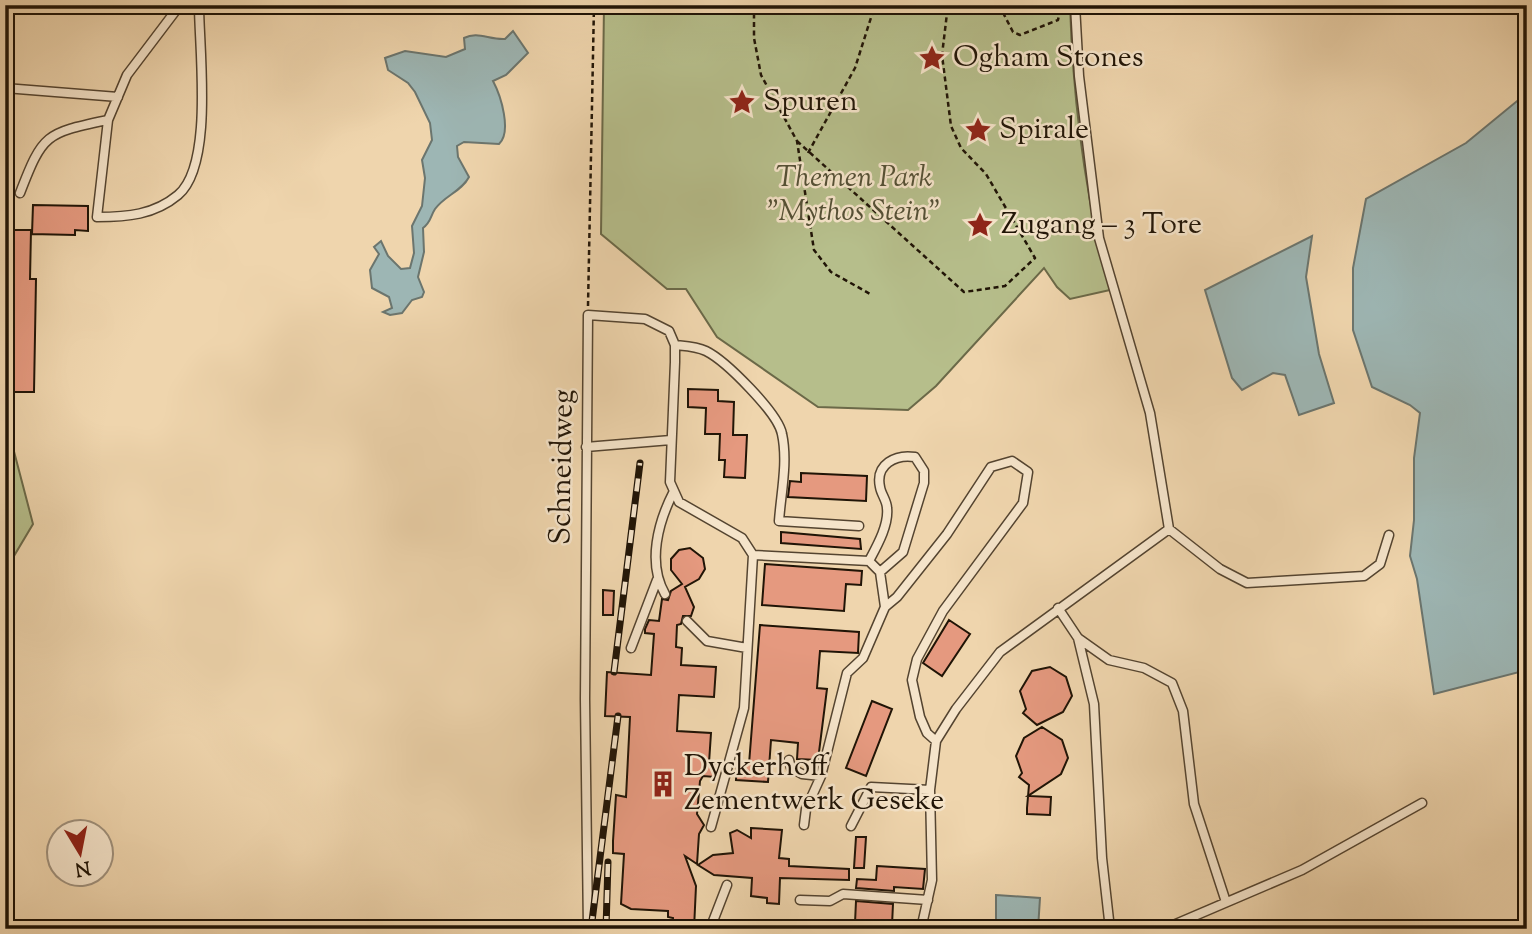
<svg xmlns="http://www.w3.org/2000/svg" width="1532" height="934" viewBox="0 0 1532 934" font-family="'Sorts Mill Goudy',serif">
  <rect width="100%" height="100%" fill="#efd5ad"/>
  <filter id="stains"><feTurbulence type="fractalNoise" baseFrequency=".00286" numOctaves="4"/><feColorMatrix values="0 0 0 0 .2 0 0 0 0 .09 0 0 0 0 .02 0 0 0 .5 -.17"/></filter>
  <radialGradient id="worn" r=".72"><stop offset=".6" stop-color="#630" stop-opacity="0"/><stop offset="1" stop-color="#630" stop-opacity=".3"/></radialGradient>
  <!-- green -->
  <path fill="#b6be8b" stroke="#6b6948" stroke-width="2" d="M604,5H1070C1073,101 1085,197 1110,290L1070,299L1057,287L1044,268L936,386L908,410L818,407L717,337L686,289H667L601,234Z
    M5,440H11L33,524L5,571Z"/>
  <!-- water -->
  <path fill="#9db6b4" stroke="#6b756e" stroke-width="2" d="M513,31L528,53L506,75L493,81C501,96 512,132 499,144L464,142L457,146L458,157L469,177C462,191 444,196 435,209C430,217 431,222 423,228L424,252L418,277L424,292L422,297L412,300L402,313L390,315L383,312L392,308L389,297L372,288L370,270L379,254L374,247L381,241L388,256L401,269L410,268L414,253L412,226L422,206L425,178L422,160L432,140L430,123L415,92L408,83L388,70L385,58L405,51L446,57L465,49L464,38C478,31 489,40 505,39Z
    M1527,93V670L1434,694L1417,579L1410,556L1414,520V458L1420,413L1410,405L1372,387L1353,330V268L1366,199L1466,143Z
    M1312,236L1306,277L1319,354L1334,403L1299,415L1285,375L1273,373L1242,390L1232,378L1205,290Z
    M996,895L1040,898L1038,929H996Z"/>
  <!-- building -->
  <path fill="#e5997f" stroke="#201406" stroke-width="2" d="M33,205L88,206V231L75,230V235L32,234Z
    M5,230H31L30,279H36L34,392H5Z
    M688,389L718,390V401L734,402L733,435H747L745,478L724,477L725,460H719L720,434H705L706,408L688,407Z
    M801,473L867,476L866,501L788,497L790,481L801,482Z
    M781,532L860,539L861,549L781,543Z
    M690,548L703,558L705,569L699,579L685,587L694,607L691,616H683L681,624L677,625L676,647L682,648L681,665L716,667L714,697L679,695L677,731L711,733L709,763L716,764L715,777L703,776L700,781L697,814L704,825L699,834L697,864L685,856L696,886L694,929H672L673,918L668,917V911L631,909L621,904L624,854L613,853V841L616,795L626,797L630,717L605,716L607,672L651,675L654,634L645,633V629L649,620L659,621L662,599L668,600L671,591L682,584L671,570V559L679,550Z
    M765,564L862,571L861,585L846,584L844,611L762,605Z
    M603,590L614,591L613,615H603Z
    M949,620L970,634L942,676L923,663Z
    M760,625L859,632L858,653L820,651L817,688L827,689L818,760L797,759L798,743L771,740L768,782L736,780L737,763L749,764Z
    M1050,667L1066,677L1072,696L1063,712L1037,725L1023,713L1026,709L1020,691L1032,671Z
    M872,701L892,709L866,776L846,768Z
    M1042,727L1062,740L1068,758L1061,774L1028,796L1051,797L1050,815L1027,814V808L1029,785L1019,777L1022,773L1016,756L1024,738Z
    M751,828L782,830L779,858L789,859V866L849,869V880L780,878L779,904L767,903V898L751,896L752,878L714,875L698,865L713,855L733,853L730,833L737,830L751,838Z
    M856,837H866L864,868H854Z
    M877,866L925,869L923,889L894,887V891L856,888L857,879L876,880Z
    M856,901L893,904L892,925L855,923Z"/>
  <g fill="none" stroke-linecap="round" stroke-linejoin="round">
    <!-- service casing -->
    <g stroke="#544430" stroke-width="11">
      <path id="service" d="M180,5L127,75L108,120L97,217C127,217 154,215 178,195C214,165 199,49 199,5
        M5,88L118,97
        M20,193C43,133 46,133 108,120
        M675,345C686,346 696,346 706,351C726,361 778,413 782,434C788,462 781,493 779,521L859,526
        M586,447L671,440
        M1169,529L1220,569L1247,583L1364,576L1380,564L1389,535
        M753,555L869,561C877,546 889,525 887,508C887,501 881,494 880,487C875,464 896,454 915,457L924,471V483L903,552L880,572L869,561
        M880,572L885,607
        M665,594C647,563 658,522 674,491
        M1058,608L1078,638L1109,660L1144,668L1172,683L1183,711L1194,804L1226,902
        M687,621L707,641L747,648
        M1078,638L1094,704L1102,858L1110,929
        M631,648L657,580
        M789,760L791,768L802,774L821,776
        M804,825L806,809L821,776L847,673L863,658L885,607L897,597L947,534L991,467L1012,461L1028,472L1023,503L943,611L917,659L912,680L920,717L927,733L936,741
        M851,826L871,787L930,790
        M800,900L830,901L843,894L928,900
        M588,929L585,699L588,315L645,319L669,331L675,345V362L670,482L679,502L742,538L753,555L744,708L711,827
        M710,929L727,885
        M921,929L932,880L930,790L936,741L956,709L1000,652L1169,529L1150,413L1099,238L1079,76L1075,5
        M1164,929L1302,870L1422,803"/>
    </g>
    <!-- path -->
    <path stroke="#201406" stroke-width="2.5" stroke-dasharray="5 3.5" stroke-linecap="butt" d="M754,5V38L761,75L797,141L814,250L831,272L872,295
      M999,5L1013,32L1020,35L1058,20L1061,5
      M797,141L964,292L1005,286L1035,258L986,174L961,148L951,126L942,55L948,5
      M808,153L855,68L875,5
      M588,306L594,5"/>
    <!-- service -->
    <use href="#service" stroke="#f5e4ca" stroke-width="8"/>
    <!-- rail casing -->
    <g stroke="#201406" stroke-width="7">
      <path id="rail" d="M614,672L640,463
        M591,929L618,716
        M606,929L608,862"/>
    </g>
    <!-- rail -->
    <use href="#rail" stroke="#f5e4ca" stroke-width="4.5" stroke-dasharray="13" stroke-linecap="butt"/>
  </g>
  <!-- icons -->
  <defs>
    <g id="sight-bare" transform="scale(2.1)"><path d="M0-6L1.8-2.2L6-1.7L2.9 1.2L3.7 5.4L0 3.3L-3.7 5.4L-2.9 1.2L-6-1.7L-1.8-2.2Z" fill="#8f2418" stroke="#f5e4ca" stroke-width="2.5" paint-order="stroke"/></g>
    <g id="building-bare" transform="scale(2.1)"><path d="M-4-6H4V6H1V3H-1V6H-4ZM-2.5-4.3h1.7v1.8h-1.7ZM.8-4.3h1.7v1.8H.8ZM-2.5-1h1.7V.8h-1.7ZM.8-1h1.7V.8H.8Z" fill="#8f2418" stroke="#f5e4ca" stroke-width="2.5" paint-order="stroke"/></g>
  </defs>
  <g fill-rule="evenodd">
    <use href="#sight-bare" x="932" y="58"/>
    <use href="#sight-bare" x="742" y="102"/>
    <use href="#sight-bare" x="978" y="130"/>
    <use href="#sight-bare" x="980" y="225"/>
    <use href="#building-bare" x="663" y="784"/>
  </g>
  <g text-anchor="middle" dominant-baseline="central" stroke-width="5" stroke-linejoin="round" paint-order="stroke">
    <!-- poi labels -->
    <g font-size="30" fill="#201406" stroke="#f5e4ca" text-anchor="start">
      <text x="953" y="58">Ogham Stones</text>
      <text x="763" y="102">Spuren</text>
      <text x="999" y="130">Spirale</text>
      <text x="1001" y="225">Zugang – 3 Tore</text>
      <text x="684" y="767">Dyckerhoff<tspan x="684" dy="34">Zementwerk Geseke</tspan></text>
    </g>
    <!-- park labels -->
    <g font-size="30" font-style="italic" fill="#545035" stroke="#f5e4ca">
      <text x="854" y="178">Themen Park<tspan x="854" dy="34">"Mythos Stein"</tspan></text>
    </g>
    <!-- street labels -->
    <g font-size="30" fill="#201406" stroke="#f5e4ca">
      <text transform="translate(563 467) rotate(-89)">Schneidweg</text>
    </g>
  </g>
  <!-- margin -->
  <rect width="1532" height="934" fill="none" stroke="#efd5ad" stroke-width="28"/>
  <rect x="7" y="7" width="1518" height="920" fill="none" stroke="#201406" stroke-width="3.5"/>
  <rect x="14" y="14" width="1504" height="906" fill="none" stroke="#201406" stroke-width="2"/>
  <!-- north arrow -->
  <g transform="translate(80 853) rotate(170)"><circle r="33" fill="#f5e4ca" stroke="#a0917c" stroke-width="2"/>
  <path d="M0-5L12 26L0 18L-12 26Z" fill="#8f2418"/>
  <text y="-10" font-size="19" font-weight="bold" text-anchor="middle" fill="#201406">N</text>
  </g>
  <rect width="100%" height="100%" filter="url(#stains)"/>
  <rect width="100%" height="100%" fill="url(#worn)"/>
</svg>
